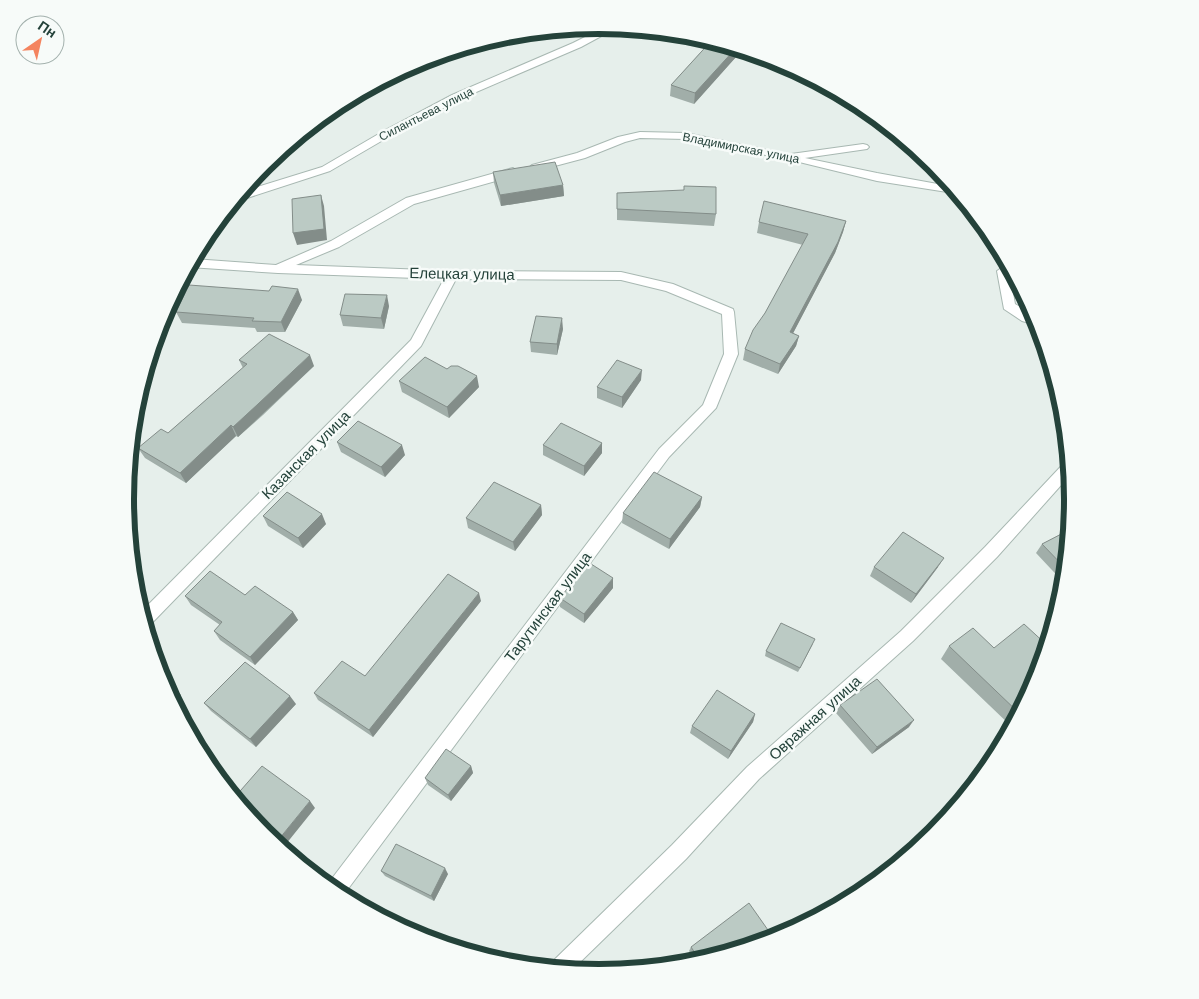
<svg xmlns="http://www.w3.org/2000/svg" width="1199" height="999" viewBox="0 0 1199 999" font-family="'Work Sans',sans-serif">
  <rect width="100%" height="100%" fill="#e6efeb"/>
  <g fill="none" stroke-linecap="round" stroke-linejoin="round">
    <!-- lane casing -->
    <g stroke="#a8b8b2" stroke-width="2">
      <path id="lane" d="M863,144L867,145L869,147L867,149L791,160L785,157L791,154Z"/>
    </g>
    <!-- street casing -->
    <g stroke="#a8b8b2" stroke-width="2">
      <path id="street" d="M607,26L618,27L581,47L460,99L390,136L330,171L241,200H234L241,192L322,167L382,132L452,95L573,43Z
        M640,132L686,133L877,173L954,187L960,194L877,181L791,160L686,139L640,138L625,142L585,158L536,171L530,167L532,165L577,153L618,137Z
        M513,168L519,172L517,175L414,204L339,247L296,265L452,271L621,272L673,284L733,309L734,312L738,354L716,408L669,457L342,897L327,885L659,449L703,405L724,354L722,314L666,291L621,280L456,279L421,346L149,626L145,628L140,613L411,340L444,279L278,273L189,267L193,259L276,265L331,241L406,198Z
        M1003,267L1009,271L1015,304L1037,317L1040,326L1022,321L1004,309L997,271Z
        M1049,353L1054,373L1048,372L1043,358Z
        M1070,459L1071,474L997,557L913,641L759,779L686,859L571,971L548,969L551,963L672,845L747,767L901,631L985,547L1066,461Z"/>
    </g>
    <!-- lane -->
    <use href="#lane" fill="#fff" fill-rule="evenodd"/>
    <!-- street -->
    <use href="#street" fill="#fff" fill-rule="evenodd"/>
  </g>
  <!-- wall -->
  <path fill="#a1aea9" d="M712,40L737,48L736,57L694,104L670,96L671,85Z
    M493,172L563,185L564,196L501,206L494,183Z
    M617,193L716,214L714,226L617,220Z
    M846,221L843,232L835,253L793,333L799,336L796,346L778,374L743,360L745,349L803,245L757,233L759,222Z
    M269,291L302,300L285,332H257L255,328L182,323L176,312Z
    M389,306L384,329L343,326L340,315Z
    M563,329L557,355L531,352L530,342Z
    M239,360L314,366L263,415L238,437L236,436L186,483L145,458L138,448L168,433L243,368Z
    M447,369L479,387L449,418L402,392L399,381Z
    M641,380L622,408L597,398V387Z
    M337,442L405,455L385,477L341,452Z
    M602,443V453L584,476L543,455V445Z
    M702,497L700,507L669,549L622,523L623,513Z
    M541,505L542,515L515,551L468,528L466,518Z
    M263,516L326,524L303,548L268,526Z
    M1071,529L1066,585L1036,553L1042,544Z
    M874,567H938L911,603L870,576Z
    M613,588L584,623L560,607V598Z
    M185,596L293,612L298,620L255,665L220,640L214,631L220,625L191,605Z
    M481,601L373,737L318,700L314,693L365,676Z
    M813,644L798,672L765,656L766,651Z
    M949,646L994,648L1038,681L1013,728L941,659Z
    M204,703L296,704L256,747L211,711Z
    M840,705L909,727L872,754L836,713Z
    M755,714L753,722L728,759L690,733L692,726Z
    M471,766L473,773L451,801L428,785L425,778Z
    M381,871L448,874L434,901L385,876Z
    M775,940L697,963L689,951L691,947Z"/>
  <!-- shaded-wall -->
  <path fill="#838d89" d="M736,48H737L736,57L694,104L695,93Z
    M563,185L564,196L501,206L500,195Z
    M321,195L324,206L327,240L297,245L293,233Z
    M846,221L843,232L835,253L788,343L790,332Z
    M298,289L302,300L285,332L281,322Z
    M387,295L389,306L384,329L381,318Z
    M562,318L563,329L557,355V344Z
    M799,336L796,346L778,374L780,364Z
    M310,355L314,366L238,437L233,427Z
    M642,370L641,380L622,408V397Z
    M477,376L479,387L449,418L447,407Z
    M231,425L236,436L186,483L180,473Z
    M602,443V453L584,476V466Z
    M402,445L405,455L385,477L381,467Z
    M702,497L700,507L669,549L670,539Z
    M541,505L542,515L515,551L513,542Z
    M322,514L326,524L303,548L298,538Z
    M944,558L938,567L911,603L916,594Z
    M613,578V588L584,623V614Z
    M479,593L481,601L373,737L369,730Z
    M293,612L298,620L255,665L250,657Z
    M173,687L181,695L173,703L168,693Z
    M290,696L296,704L256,747L250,739Z
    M755,714L753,722L728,759L731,751Z
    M914,720L909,727L872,754L877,747Z
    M471,766L473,773L451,801L448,795Z
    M310,801L315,808L282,849L275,844Z
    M445,868L448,874L434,901L431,896Z"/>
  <!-- building -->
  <path fill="#bbcac4" stroke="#838d89" d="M712,40L736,48L695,93L671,85Z
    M555,162L563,185L500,195L493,172Z
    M684,186L716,187V214L617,209V193L684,190Z
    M321,195L324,229L293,233L292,199Z
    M764,201L846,221L838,242L790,332L799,336L780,364L745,349L753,330L765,313L808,234L759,222Z
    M189,285L269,291L272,286L298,289L281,322L252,321L254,318L176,312Z
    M345,294L387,295L381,318L340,315Z
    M536,316L562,318L557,344L530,342Z
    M269,334L310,355L258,404L233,427L231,425L180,473L138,448L161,429L168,433L247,364L239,360Z
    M425,357L447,369L451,366H458L477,376L447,407L399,381Z
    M617,360L642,370L622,397L597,387Z
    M358,421L402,445L381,467L337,442Z
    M561,423L602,443L584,466L543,445Z
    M654,472L702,497L670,539L623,513Z
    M494,482L541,505L513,542L466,518Z
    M287,492L322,514L298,538L263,516Z
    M1071,529L1067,570L1042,544Z
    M903,532L944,558L916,594L874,567Z
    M588,562L613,578L584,614L560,598Z
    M210,571L245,595L255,586L293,612L250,657L214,631L222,622L185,596Z
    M448,574L479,593L369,730L314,693L342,661L365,676Z
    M781,623L815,639L800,668L766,651Z
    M1024,624L1048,646L1038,681L1020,714L949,646L973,628L994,648Z
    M245,662L290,696L250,739L204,703Z
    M160,677L173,687L168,693L161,681Z
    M877,679L914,720L877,747L840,705Z
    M717,690L755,714L731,751L692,726Z
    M446,749L471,766L448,795L425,778Z
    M262,766L310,801L275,844L264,835L234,798Z
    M396,844L445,868L431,896L381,871Z
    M749,903L775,940L701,962L691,947Z"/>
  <g text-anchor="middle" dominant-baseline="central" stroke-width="5" stroke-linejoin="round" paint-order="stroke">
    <!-- far-street labels -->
    <g font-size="12" fill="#24423a" stroke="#f7fbf9">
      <text transform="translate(426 114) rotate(-27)">Силантьева улица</text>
      <text transform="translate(741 148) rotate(11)">Владимирская улица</text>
    </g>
    <!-- street labels -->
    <g font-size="15" fill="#24423a" stroke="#f7fbf9">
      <text transform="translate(462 274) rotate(1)">Елецкая улица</text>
      <text transform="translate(306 455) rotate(-45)">Казанская улица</text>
      <text transform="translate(548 607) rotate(-53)">Тарутинская улица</text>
      <text transform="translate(815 718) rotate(-42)">Овражная улица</text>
    </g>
  </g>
  <!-- crop -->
  <path d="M0 0H1199V999H0ZM134 499a465 465 0 1 1 930 0a465 465 0 1 1-930 0Z" fill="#f7fbf9" fill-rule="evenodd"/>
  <path fill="none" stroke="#24423a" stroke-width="6" d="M134 499a465 465 0 1 1 930 0a465 465 0 1 1-930 0Z"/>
  <!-- north arrow -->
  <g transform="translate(40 40) rotate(34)"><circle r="24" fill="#f7fbf9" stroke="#a3b1ad"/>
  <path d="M0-4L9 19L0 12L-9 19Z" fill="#f4845f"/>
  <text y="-8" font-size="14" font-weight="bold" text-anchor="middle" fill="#24423a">Пн</text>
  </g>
</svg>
